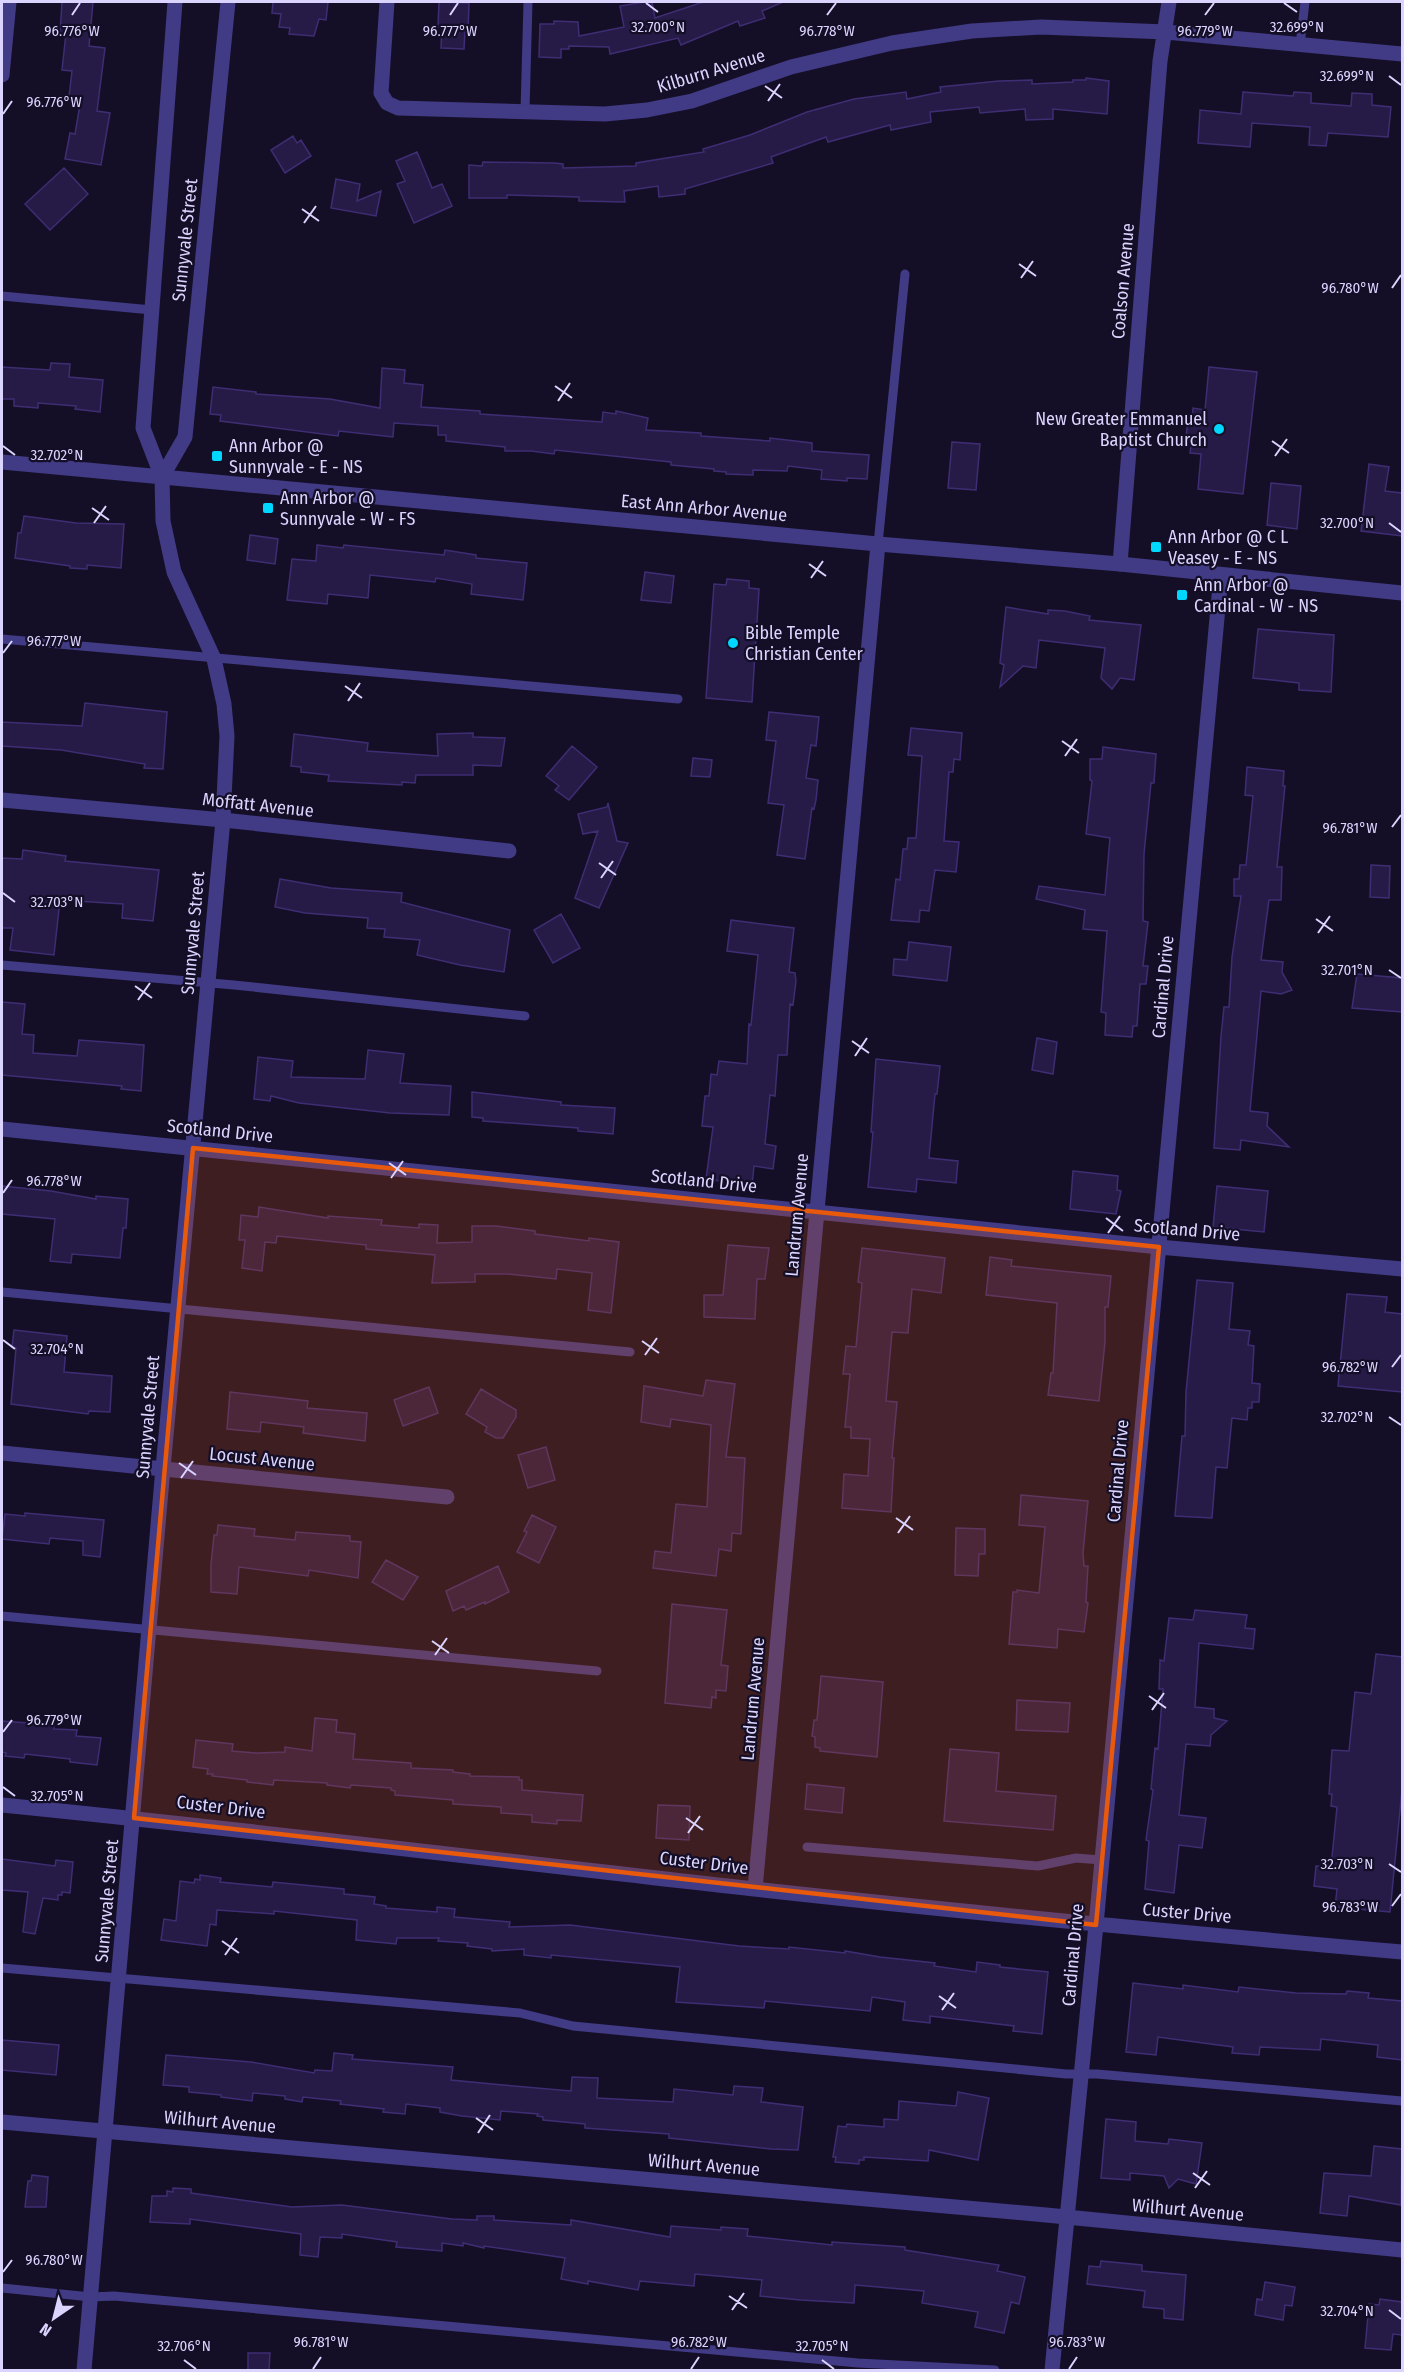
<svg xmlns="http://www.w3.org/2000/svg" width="1404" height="2372" viewBox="0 0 1404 2372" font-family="'Fira Sans Condensed',sans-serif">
  <rect width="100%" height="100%" fill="#140f26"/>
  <!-- building -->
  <path fill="#261b47" stroke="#3f2d73" stroke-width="1.5" d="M62,2H93L89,46L105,48L97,111L110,113L101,165L65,159L70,133L75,134L81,98L69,97L72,71L62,70L66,33H60Z
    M273,2H328L326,20L319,19L314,36L289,34L290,28L279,27L281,14L272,13Z
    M439,2L469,3L468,31H465L464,49L441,48L442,27H438Z
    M644,2H652L655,18L703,2H783L762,11L765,18L740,26L738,21L681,45L678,38L610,54L609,47L569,46V49H561V58L539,57L540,24H554V21L578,22L579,36L624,27L620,6Z
    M1086,78L1109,81L1107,114L1053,109V119L1026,120L1025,109L980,113L979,107L930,112L931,122L891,130L890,125L828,142L826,137L771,157L773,163L685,189V194L659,197L658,186L624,191L625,202L579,201V197L507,195V198H469V165L482,166L483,162L554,163L563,164V168L636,166V163L704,152L703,149L750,135L807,112L854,99L906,92L907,99L941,92L940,87L999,81L1032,80V84L1073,82V80H1086Z
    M1243,92L1293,96L1294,92L1311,93V103L1351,106L1352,93L1372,94V105L1391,107L1388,137L1328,133L1326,146L1309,145L1310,127L1252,123L1250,147L1198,143L1200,110L1241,114Z
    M293,136L297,143L301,140L311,156L285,173L271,150Z
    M417,152L432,188L442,184L452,206L414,223L397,184L405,181L396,161Z
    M64,168L88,194L50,230L25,204Z
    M336,179L360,184L357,201L381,191L376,216L331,208Z
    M51,363L70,364L69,377L103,380L100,412L75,409L76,406L38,403V408L14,406V399H2V367L50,370Z
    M1209,367L1257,372L1243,494L1198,489L1201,454L1190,453L1192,438L1186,437L1188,420L1192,421L1193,408L1205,410Z
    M382,368L405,370L404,383L423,385L421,407L480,411V414L602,422L603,412L616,414V411L648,418L646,430L701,433V436L770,441V438L812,443V451L869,455L867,479L847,478V481L821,479L822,470L788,466L787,471L753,470V475L726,474V472L714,471V469L671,465V462L555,450L554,454L531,451H505V447L446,441V435H438V426L394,423L393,437L339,431L338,436L220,421L221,415L210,414L213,387L256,392V394L330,399L380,408Z
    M952,442L980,444L976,490L948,488Z
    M1369,464L1389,467L1385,491L1402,493V536L1361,531Z
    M1271,483L1301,486L1297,529L1267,525Z
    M24,516L76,523L124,524L121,568L87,565V569L70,568V566L15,558L18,533H21Z
    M250,535L278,539L275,564L247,560Z
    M317,545L343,548L344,545L444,555L445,550L476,555V558L527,563L523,600L471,594L472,584L436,578L435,582L370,575L368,598L328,594L327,604L287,600L292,559L316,561Z
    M645,572L674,576L671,603L641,600Z
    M727,579L749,581V588L759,589L752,702L706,698L714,584L726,585Z
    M1006,607L1048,614V610L1065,611L1090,616L1089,620L1141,625L1134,680L1120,678L1112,689L1101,678L1105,648L1039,640L1036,668L1023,666L1000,687L1004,665L1000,663Z
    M1258,629L1334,635L1331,692L1299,690V683L1253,678Z
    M85,703L167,712L163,769L144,768L145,764L61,750L2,746V722L82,726Z
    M769,712L819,717L816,746L811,745L806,778L818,780L816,800L814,809L812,808L805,859L777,855L784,805L768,803L776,741L766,740Z
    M911,728L962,733L960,760L954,759L953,772H949L944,841L959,842L956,872L935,870L929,911L920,910L919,922L891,920L896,879L900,880L903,849H907L908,838H916L922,756L908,755Z
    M473,733V737L505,738L501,766L473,765V775H416L415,783L402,782V785L328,781L329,775L301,772V767L291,766L294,734L368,743L367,751L438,756L437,734Z
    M572,746L597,767L569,800L555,790L559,786L546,776Z
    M1103,747L1156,754L1154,783H1151L1144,854L1143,921L1148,922L1143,966H1148L1146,984H1140L1137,1026H1133L1132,1037L1105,1035L1106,1013L1101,1012L1107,931L1083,929L1085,910L1036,899L1039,886L1105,895L1110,838L1086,834L1092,781L1090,780V759H1102Z
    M693,758L712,760L710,777L691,776Z
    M1247,767L1284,771L1283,786H1285L1277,867H1282L1281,900H1269L1261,960L1283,962L1282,972L1292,990L1281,994L1261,991L1250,1111L1268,1113L1267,1126L1289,1147L1241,1140L1240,1150L1214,1148L1221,1036L1224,1007H1229L1232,957L1241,896H1234V879H1239L1240,865H1246L1253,796L1245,795Z
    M608,803L617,841L628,843L599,908L575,898L598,831L583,834L578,814L607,807Z
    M23,850L66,856L65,861L159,870L153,921L122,918L123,904L60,900L54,955L10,950L13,928H2V858L22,859Z
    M1371,865L1390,866L1389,898L1370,897Z
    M280,879L331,888L402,893L401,902L510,930L504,972L460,965L417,955L420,940L384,937L385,929L367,928L368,918L305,913L275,907Z
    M561,914L580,948L553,963L534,930Z
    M731,920L794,928L789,972L795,973L796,981L793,1005L790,1004L787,1055H778L775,1096L770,1095L765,1144L776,1146L773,1169L754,1166L752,1185L706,1179L713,1127L702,1126L705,1096H709L711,1074L717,1075L719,1061L747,1064L749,1024L751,1025L758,955L727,951Z
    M909,942L951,947L947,981L893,975L894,959L907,960Z
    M1357,974L1402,978V1012L1352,1008Z
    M2,1002L25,1004L22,1034L34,1035L33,1053L77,1056L79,1040L144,1045L141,1091L121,1089L122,1086L2,1075Z
    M1037,1038L1057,1042L1053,1074L1032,1070Z
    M368,1050L404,1054L400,1083L451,1086L449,1115L390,1113L299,1103L271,1096L270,1101L254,1099L258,1057L293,1061L291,1077L365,1079Z
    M876,1059L940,1066L937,1094H935L929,1158L958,1161L956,1183L917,1179L916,1192L868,1187L873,1132H871Z
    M472,1092L561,1102V1105L615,1108L613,1134L578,1131V1128L483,1121V1118L472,1117Z
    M1073,1171L1118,1176L1117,1190L1121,1191L1116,1214L1070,1209Z
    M2,1186L51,1191L96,1199V1196L128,1199L126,1228H123L120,1258L72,1254L71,1263L50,1261L55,1219L2,1214Z
    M1217,1186L1268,1191L1264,1232L1213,1227Z
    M259,1207L328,1218V1216L382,1220L381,1225L419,1228V1224L438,1225L437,1243L472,1242V1226H496L535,1231V1234L589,1241V1238L619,1242L611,1313L588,1310L592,1273L557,1269L556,1279L508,1274H475V1282L432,1283L435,1255L366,1249V1245L277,1236L276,1243L265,1242L262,1271L242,1268L245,1240H239L241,1215L258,1217Z
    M728,1245L769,1248L765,1279H757L755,1319L704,1317V1295H723Z
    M862,1248L945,1258L941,1293L912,1289L908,1333L892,1332L886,1401L897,1402L892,1458H894L891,1512L842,1508L844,1474L868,1476L870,1439L851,1438V1427H845L850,1374H843L846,1346L856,1347L862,1283L858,1282Z
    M990,1257L1012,1260L1011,1266L1111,1276L1108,1307H1105V1342L1099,1401L1048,1395L1051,1373H1053L1057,1303L986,1295Z
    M1197,1280L1233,1283L1229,1329L1250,1331L1248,1345L1254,1346L1252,1383L1260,1384L1259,1402H1252V1408H1248L1247,1420L1232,1418L1227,1468L1216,1467L1212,1518L1175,1516L1182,1436H1185L1186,1392Z
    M1347,1294L1387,1297L1385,1312L1402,1314V1392L1338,1386Z
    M14,1330L67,1336L64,1372L112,1376L110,1412L89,1411L88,1414L11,1404L16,1348L12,1347Z
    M706,1380L735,1384L726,1457L745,1458L741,1534L732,1533L731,1551L719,1549L716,1576L653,1568L655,1551L671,1553L676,1504L707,1507L711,1425L671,1419L670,1427L641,1422L644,1386L703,1396Z
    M429,1387L438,1413L403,1426L394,1400Z
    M481,1389L516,1410V1417L503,1438H496L485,1432L487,1427L466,1414Z
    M230,1392L308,1401L307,1408L367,1413L365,1441L303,1433L304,1427L261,1422L260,1432L227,1429Z
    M546,1447L555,1480L528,1488L518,1455Z
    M1021,1495L1088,1501L1083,1553L1084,1566H1088L1086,1602L1088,1603L1084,1632L1058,1629L1057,1648L1009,1644L1013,1592H1017V1590L1039,1593L1045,1527L1019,1525Z
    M25,1513L104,1520L100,1557L83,1555V1541L50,1538L49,1544L2,1539L5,1514L25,1516Z
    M532,1515L556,1527L539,1563L517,1552L527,1532L524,1531Z
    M218,1525L255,1529L254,1536L295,1540L296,1532L350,1536V1541L361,1542L358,1578L309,1570L308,1576L239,1567L237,1594L211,1592V1564L214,1535H217Z
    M956,1528L985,1529V1554H979L978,1576L955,1575Z
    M386,1560L418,1577L403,1600L372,1582Z
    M498,1566L509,1592L485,1604V1602L466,1610L464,1606L453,1611L446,1591Z
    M672,1604L727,1610L721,1665L728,1666L726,1691L716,1690V1698L712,1697L711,1708L665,1703Z
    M1195,1610L1247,1615L1245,1628L1255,1629L1253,1649L1199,1643L1195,1707L1214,1709V1718L1227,1721L1211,1735L1210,1746L1186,1744L1179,1815L1206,1818L1202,1848L1179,1845L1174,1893L1145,1889L1149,1841L1146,1840L1153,1790L1151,1789L1155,1748L1158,1749L1163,1689H1159L1160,1660L1164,1661L1169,1618L1193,1620Z
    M1376,1654L1402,1657V1790L1390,1912L1335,1907L1337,1889L1314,1886L1316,1866L1331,1867L1337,1807L1331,1806L1332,1794H1329L1332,1750L1349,1751L1355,1692L1371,1694Z
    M821,1676L883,1682L877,1757L820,1751V1748L815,1747V1737L812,1736L814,1720H817Z
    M1017,1700L1070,1703L1068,1732L1016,1730Z
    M315,1718L337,1720L336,1732L355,1734L353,1759L411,1763V1768L453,1770V1772L470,1774V1776L519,1777V1780H522V1790L583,1795L581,1821L557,1820V1824L532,1822V1815L501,1813V1807L453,1804V1800L395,1795V1791L391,1790V1788L351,1785L350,1788L327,1785V1783L274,1780L273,1785L247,1782V1780L212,1776L213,1774H207L208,1769L193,1767L196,1740L233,1744L232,1751L257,1753L285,1752V1747L312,1751Z
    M2,1721L54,1725V1729L77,1730L76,1736L101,1738L97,1765L70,1762V1759L25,1754L24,1758L5,1756L6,1753L2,1752Z
    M950,1749L999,1753L996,1791L1056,1796L1053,1830L944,1821Z
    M807,1784L844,1788L842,1813L805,1809Z
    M658,1805L690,1806L689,1840L656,1838Z
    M2,1859L55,1866L56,1860L73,1862L70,1893L62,1892V1895H58V1900L43,1898L35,1934L23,1932L28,1892L2,1890Z
    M200,1875L221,1878L220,1882L272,1887L273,1882L344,1889V1894L375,1897L374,1904L386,1906V1908L437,1912V1907L455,1909L454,1917L510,1922L509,1927L570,1925L739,1946L789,1949V1947L845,1953V1951L880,1957L935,1963L934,1966L976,1972L977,1962L1000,1965V1967L1048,1972L1042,2034L1013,2031L1014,2026L930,2016V2023L903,2020L905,2002L872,1997L870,2011L765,2001L764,2008L676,2002L680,1967L551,1955V1958L524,1955V1949L492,1951V1949L467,1946L468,1943L438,1941L439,1938H397L396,1944L356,1940L357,1920L274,1911V1914L217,1910L216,1925L210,1924L207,1946L161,1940L164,1919L176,1921L180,1881L194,1883L195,1879L200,1880Z
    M1133,1983L1183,1989V1985L1238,1992L1239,1987L1296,1993L1346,1994L1347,1991L1369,1993L1368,1998L1402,2001V2060L1377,2057L1378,2045L1321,2039L1320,2050L1260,2047L1259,2055L1232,2053L1233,2047L1158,2037L1156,2055L1126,2052Z
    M2,2040L59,2045L56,2075L2,2070Z
    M334,2053L353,2055L352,2059L453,2067L451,2080L503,2085L571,2091L572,2077L598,2078L597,2098L673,2102L674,2089L733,2095L734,2086L763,2088L761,2102L803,2107L798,2150L771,2149L669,2138V2134L585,2128V2124L543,2120V2117L537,2116L538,2114L501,2111L500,2120L462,2116L440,2112V2108L406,2104L405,2114L383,2112L384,2109L340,2104L341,2101L303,2097L302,2102L285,2099V2096L253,2093L252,2101L221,2097V2095L189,2092V2087L163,2085L166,2055L251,2062L314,2073L315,2070L332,2071Z
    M958,2092L989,2098L978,2160L929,2150L928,2161L864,2157V2160H859V2164L835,2162L836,2157H833L838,2126L846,2127L847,2124L884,2127V2119L898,2120L899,2101L956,2106Z
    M1106,2119L1136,2122L1135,2141L1168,2144L1169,2139L1202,2143L1196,2184L1178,2179L1169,2188L1164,2176L1130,2173V2180L1101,2178Z
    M1374,2146L1402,2149L1401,2205L1349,2196L1347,2216L1320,2213L1324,2173L1371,2176Z
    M32,2175L48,2177L46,2207H25L28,2181H31Z
    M173,2188L191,2189V2193L292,2207L342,2205L452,2219L477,2220V2216H494V2220L571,2225V2220L670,2237L671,2226L721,2230V2227L748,2229L747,2236L832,2245V2242L905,2247V2250L999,2265L997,2271L1025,2277L1019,2304L1011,2302L1004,2333L975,2327L978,2312L922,2303L924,2291L855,2285L854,2303L800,2300L760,2296L762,2280L695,2274L694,2286L640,2281L638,2290L588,2281V2284L561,2279L565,2258L484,2246V2248L463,2243V2246L442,2243V2251L396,2247L397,2242L342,2234V2238L320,2237L318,2257L300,2255L301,2234L190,2219V2224L150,2222L152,2196H167V2191L173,2192Z
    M1101,2261L1142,2265V2271L1186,2275L1183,2320L1164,2318V2309L1143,2307L1145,2291L1087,2284L1089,2266L1100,2267Z
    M1265,2282L1295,2287L1292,2306L1285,2305L1283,2320L1255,2315L1257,2299L1262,2300Z
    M1380,2299L1402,2302V2335L1393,2334L1391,2350L1365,2348L1369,2304L1379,2305Z
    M248,2353H270L269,2370H248Z"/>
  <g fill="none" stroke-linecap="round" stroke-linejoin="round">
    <!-- service -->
    <path stroke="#413a85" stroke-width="9" d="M1300,45L1305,2
      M525,111L528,2
      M2,296L152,310
      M878,544L905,274
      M2,639L678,699
      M2,965L234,985L525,1016
      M2,1292L630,1352
      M2,1616L597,1671
      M807,1847L1038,1866L1076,1858L1101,1860
      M2,1968L520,2013L573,2026L1066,2074H1097L1402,2101
      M2,2288L91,2297L114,2296L858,2363L995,2370"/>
    <!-- minor -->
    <path stroke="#413a85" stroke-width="15" d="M387,2L381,93L387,103L398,108L605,114L647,110L692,101L791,67L892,43L972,31L1041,27L1166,32L1402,54
      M2,75L9,2
      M1120,564L1160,61L1169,2
      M2,800L223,820L509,851
      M2,1129L1159,1247L1402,1269
      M2,1453L447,1497
      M2,1805C253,1830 503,1861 754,1889C970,1913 1186,1933 1402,1952
      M755,1889L878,544
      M2,2122L1046,2215L1402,2250
      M1052,2370L1096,1925L1221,575"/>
    <!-- tertiary -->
    <path stroke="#413a85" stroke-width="15" d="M2,462L878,544L1120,564L1402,593
      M162,477L185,437L228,2
      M84,2370L163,1468L223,820L227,736L224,704L214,659L174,572L163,521L162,477L143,428L175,2"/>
  </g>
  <!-- marked area -->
  <path fill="#e8590c" fill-opacity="0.2" stroke="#e8590c" stroke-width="4.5" stroke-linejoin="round" d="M193,1148L1159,1247L1096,1925L134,1818Z"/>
  <!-- ticks -->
  <path fill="none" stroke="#dbd4ff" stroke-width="2" d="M646,3L658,12M1284,3L1297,12M72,15L80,3M450,15L458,3M827,15L836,3M1205,15L1214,3M1389,76L1401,85M765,86L782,98M768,101L780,84M3,114L12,101M302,209L319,221M304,223L316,206M1019,264L1036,276M1021,278L1033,261M1392,288L1401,275M555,386L572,398M558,401L570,383M1272,441L1289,453M3,446L15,455M1275,456L1287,439M92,508L109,520M94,523L106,506M1389,523L1401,532M809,564L826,576M811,578L823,561M3,653L12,641M345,686L362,698M348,701L360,683M1062,741L1079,753M1065,756L1077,739M1392,827L1401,815M599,863L616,875M601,878L613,861M3,893L15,902M1316,919L1333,931M1318,933L1330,916M1389,970L1401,978M135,986L152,998M138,1000L150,983M852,1041L869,1053M855,1056L867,1038M389,1163L406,1175M391,1178L403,1161M3,1193L12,1180M1106,1218L1123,1231M1108,1233L1120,1216M3,1340L15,1349M642,1341L659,1353M645,1355L657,1338M1392,1367L1401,1355M1389,1417L1401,1425M179,1463L196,1475M181,1478L193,1461M896,1518L913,1530M898,1533L910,1516M432,1641L449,1653M435,1655L447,1638M1149,1696L1166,1708M1152,1710L1164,1693M3,1732L12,1720M3,1787L15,1796M686,1818L703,1830M688,1833L700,1816M1389,1864L1401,1872M1392,1906L1401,1894M222,1941L239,1953M225,1955L237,1938M939,1996L956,2008M942,2010L954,1993M476,2118L493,2130M478,2133L490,2115M1193,2173L1210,2185M1195,2188L1207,2171M3,2272L12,2260M729,2296L747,2308M732,2310L744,2293M1389,2310L1401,2319M184,2360L196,2369M822,2360L834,2369M313,2369L321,2357M691,2369L699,2357M1069,2369L1077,2357"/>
  <!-- markers -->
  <g fill="#00d7ff" stroke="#140f26" stroke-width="2">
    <circle cx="1219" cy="429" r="6"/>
    <rect x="211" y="450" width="12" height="12" rx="3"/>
    <rect x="262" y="502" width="12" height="12" rx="3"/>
    <rect x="1150" y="541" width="12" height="12" rx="3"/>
    <rect x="1176" y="589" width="12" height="12" rx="3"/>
    <circle cx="733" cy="643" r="6"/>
  </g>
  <g text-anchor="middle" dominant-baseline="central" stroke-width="4.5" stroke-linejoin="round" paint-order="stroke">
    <!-- street labels -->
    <g font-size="18" fill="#dbd4ff" stroke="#140f26">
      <text transform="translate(711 71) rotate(-17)">Kilburn Avenue</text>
      <text transform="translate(185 240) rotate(-84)">Sunnyvale Street</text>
      <text transform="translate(1123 281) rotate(-85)">Coalson Avenue</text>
      <text transform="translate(704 508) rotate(5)">East Ann Arbor Avenue</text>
      <text transform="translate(258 805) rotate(6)">Moffatt Avenue</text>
      <text transform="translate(193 933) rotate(-85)">Sunnyvale Street</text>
      <text transform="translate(1163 987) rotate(-85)">Cardinal Drive</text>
      <text transform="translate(220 1131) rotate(6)">Scotland Drive</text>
      <text transform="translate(704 1181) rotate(6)">Scotland Drive</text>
      <text transform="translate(797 1215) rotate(-85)">Landrum Avenue</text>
      <text transform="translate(1187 1230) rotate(5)">Scotland Drive</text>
      <text transform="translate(148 1417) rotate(-85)">Sunnyvale Street</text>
      <text transform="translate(262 1459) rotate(6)">Locust Avenue</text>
      <text transform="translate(1118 1471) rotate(-85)">Cardinal Drive</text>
      <text transform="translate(753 1699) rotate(-85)">Landrum Avenue</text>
      <text transform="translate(221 1807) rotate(7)">Custer Drive</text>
      <text transform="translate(704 1863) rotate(7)">Custer Drive</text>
      <text transform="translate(107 1901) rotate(-85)">Sunnyvale Street</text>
      <text transform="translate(1187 1913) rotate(5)">Custer Drive</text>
      <text transform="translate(1073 1955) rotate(-85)">Cardinal Drive</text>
      <text transform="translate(220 2122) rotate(5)">Wilhurt Avenue</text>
      <text transform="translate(704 2165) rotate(5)">Wilhurt Avenue</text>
      <text transform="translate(1188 2210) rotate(5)">Wilhurt Avenue</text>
    </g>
    <!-- poi labels -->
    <g font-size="18" fill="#dbd4ff" stroke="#140f26" text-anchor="start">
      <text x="1207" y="419" text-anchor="end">New Greater Emmanuel<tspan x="1207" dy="21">Baptist Church</tspan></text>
      <text x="229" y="446">Ann Arbor @<tspan x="229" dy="21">Sunnyvale - E - NS</tspan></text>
      <text x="280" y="498">Ann Arbor @<tspan x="280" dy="21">Sunnyvale - W - FS</tspan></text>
      <text x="1168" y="537">Ann Arbor @ C L<tspan x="1168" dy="21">Veasey - E - NS</tspan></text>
      <text x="1194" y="585">Ann Arbor @<tspan x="1194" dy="21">Cardinal - W - NS</tspan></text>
      <text x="745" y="633">Bible Temple<tspan x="745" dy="21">Christian Center</tspan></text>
    </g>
  </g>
  <g font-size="15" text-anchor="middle" fill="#dbd4ff" stroke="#140f26" stroke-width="4.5" stroke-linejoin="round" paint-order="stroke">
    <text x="1297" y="32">32.699°N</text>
    <text x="658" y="32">32.700°N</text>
    <text x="72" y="36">96.776°W</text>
    <text x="450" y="36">96.777°W</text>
    <text x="827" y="36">96.778°W</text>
    <text x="1205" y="36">96.779°W</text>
    <text x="1347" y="81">32.699°N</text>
    <text x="54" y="107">96.776°W</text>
    <text x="1350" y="293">96.780°W</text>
    <text x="57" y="460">32.702°N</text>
    <text x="1347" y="528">32.700°N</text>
    <text x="54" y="646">96.777°W</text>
    <text x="1350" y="833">96.781°W</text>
    <text x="57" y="907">32.703°N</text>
    <text x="1347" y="975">32.701°N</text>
    <text x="54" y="1186">96.778°W</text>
    <text x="57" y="1354">32.704°N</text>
    <text x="1350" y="1372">96.782°W</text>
    <text x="1347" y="1422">32.702°N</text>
    <text x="54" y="1725">96.779°W</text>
    <text x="57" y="1801">32.705°N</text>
    <text x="1347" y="1869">32.703°N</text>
    <text x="1350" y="1912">96.783°W</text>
    <text x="54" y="2265">96.780°W</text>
    <text x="1347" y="2316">32.704°N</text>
    <text x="321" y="2347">96.781°W</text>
    <text x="699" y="2347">96.782°W</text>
    <text x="1077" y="2347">96.783°W</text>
    <text x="184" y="2351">32.706°N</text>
    <text x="822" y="2351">32.705°N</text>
  </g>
  <!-- border -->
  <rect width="1404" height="2372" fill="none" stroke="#dbd4ff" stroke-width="6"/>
  <!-- north arrow -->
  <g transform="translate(54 2318) rotate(215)" stroke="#140f26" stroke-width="4.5" paint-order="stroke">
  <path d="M0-4.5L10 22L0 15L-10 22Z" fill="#dbd4ff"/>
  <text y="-9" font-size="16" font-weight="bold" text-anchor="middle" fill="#dbd4ff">N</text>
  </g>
</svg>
